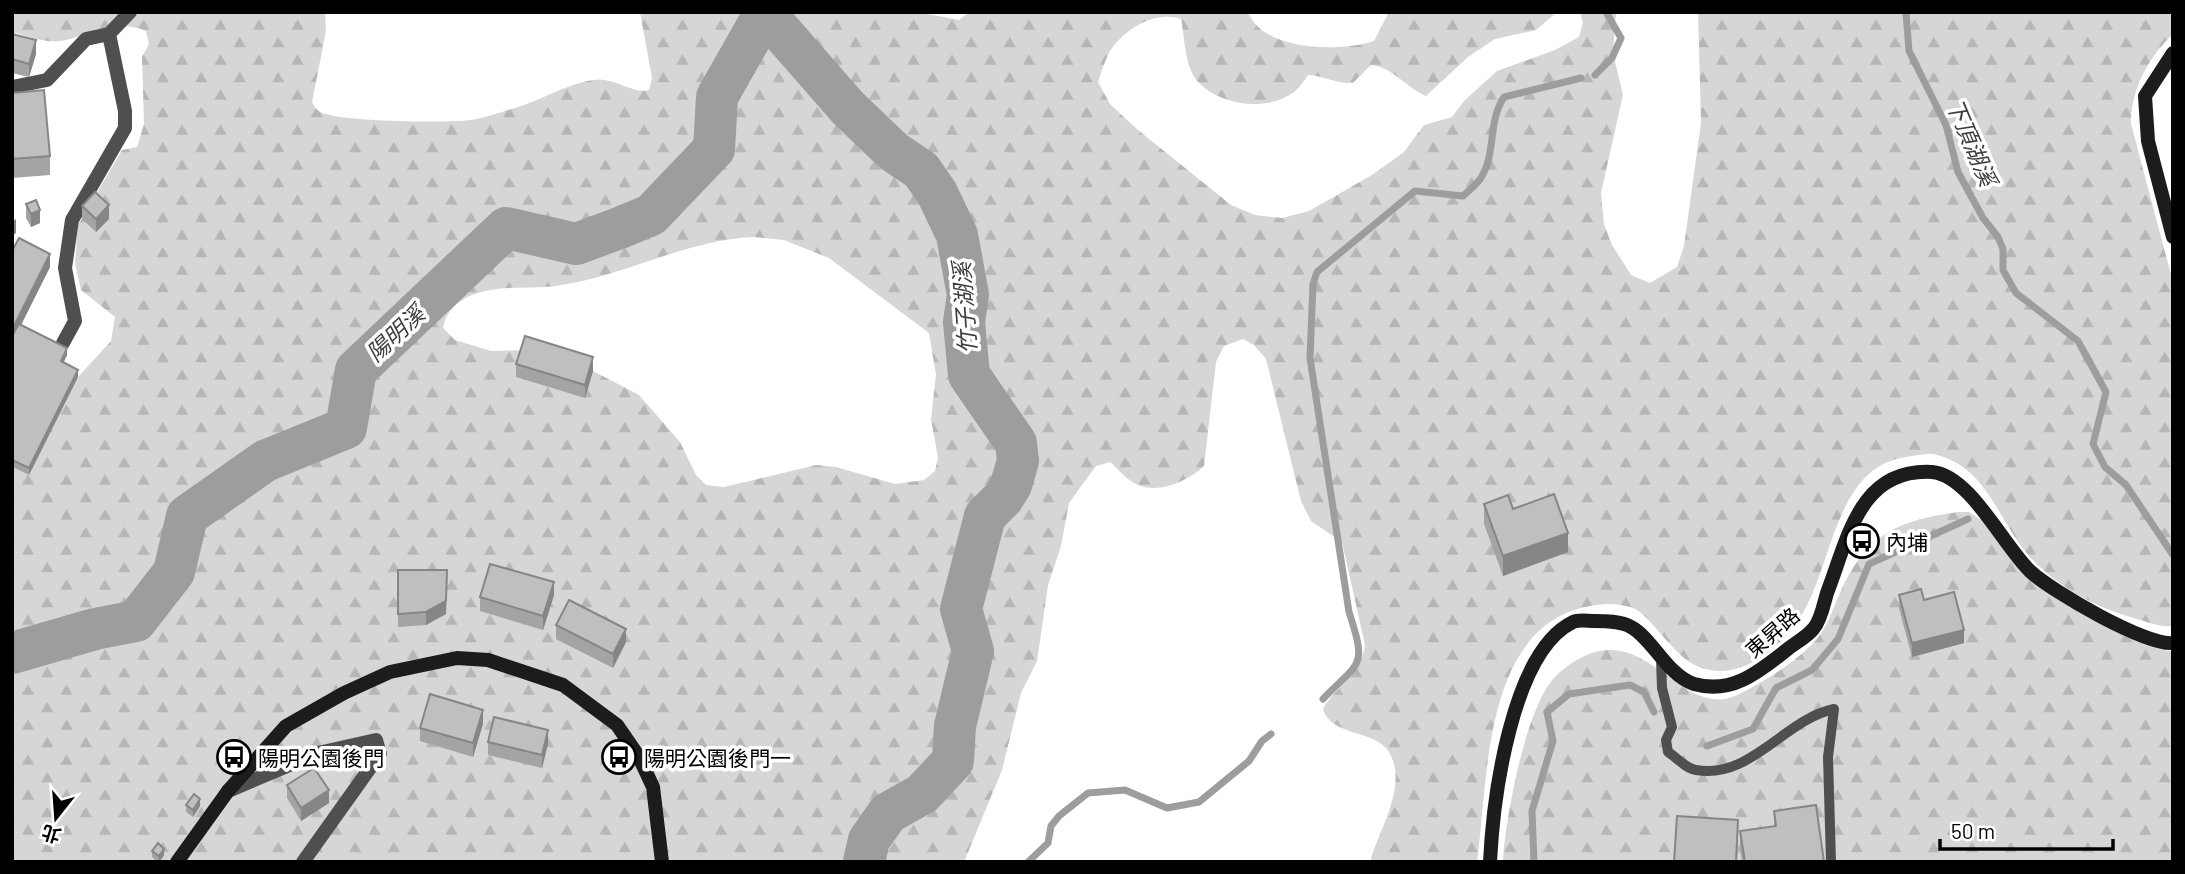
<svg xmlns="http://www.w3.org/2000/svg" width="2185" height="874" viewBox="0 0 2185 874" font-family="Barlow,'Noto Sans TC',sans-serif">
  <defs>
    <pattern id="forest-firs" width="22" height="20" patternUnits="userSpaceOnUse" patternTransform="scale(1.75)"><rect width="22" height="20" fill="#d6d6d6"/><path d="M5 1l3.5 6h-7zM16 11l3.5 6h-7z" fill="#b6b6b6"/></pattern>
  </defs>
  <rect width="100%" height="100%" fill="#fff"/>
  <!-- forest -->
  <path fill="url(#forest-firs)" fill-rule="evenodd" d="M12,12H325L326,31L312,102C315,107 316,110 322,113C346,122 445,123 471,120C483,118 496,114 508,110C537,103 563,85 593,80C613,76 634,95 649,90L652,78L640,12H918L959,20L969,12H1248C1263,52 1342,52 1374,41L1389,12H1557L1536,30L1495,39L1468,57L1426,96C1407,88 1391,66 1371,65L1353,83C1337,84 1325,76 1308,75C1304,81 1299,88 1294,92C1267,112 1221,106 1198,82C1184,66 1185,38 1181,19C1156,10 1124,29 1110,51C1105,60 1101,73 1098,82L1110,104L1138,130L1231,205L1255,215L1282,218L1309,211L1372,175L1404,152L1424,125L1452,117L1464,101L1497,71L1555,50L1579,37L1583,23L1580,12H1616L1613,53L1623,95L1601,193L1604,224L1612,245L1631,275L1650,283L1677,267L1684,246L1701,123L1698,12H2173V34C2148,58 2131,89 2131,124L2173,282V626C2160,628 2143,620 2130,617C2092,606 2051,583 2025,551C1996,515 1985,465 1933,454C1925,453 1915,456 1906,457C1833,467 1833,570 1799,619C1778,652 1733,686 1693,664C1674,655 1649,614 1633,608C1614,601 1593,604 1574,610C1483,641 1488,783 1477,862H1370C1378,831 1409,786 1389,752C1375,729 1331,737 1323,709C1337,683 1360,680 1365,645L1342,542L1311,521L1301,501L1266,359L1254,345L1243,339L1224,346L1216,362L1204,466C1188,481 1158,495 1136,484C1127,480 1118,469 1110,462L1096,466L1069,503L1061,546L1048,585L1037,661L1021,693L1002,770L964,862H12V467L29,475L78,377L111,341L115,317L81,290L75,264L78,225L122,150L137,147L144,124L142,57L149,44L146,31C116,18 90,36 61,41C47,44 26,35 12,32ZM754,237L784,240L829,258L929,333L936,375L931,419L938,458L935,471L924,480L895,484L836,467L816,465L724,487L706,485L696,475L680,442L639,395L593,371L525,350L491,351L455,340L443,328C446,314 452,306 464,299C491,283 526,290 555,286C624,277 684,240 754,237Z
    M1959,512H1969L1986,523C2041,575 2094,638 2173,652V862H1503C1505,820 1526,703 1557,675C1642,599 1674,724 1737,695C1764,682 1796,662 1816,640C1827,627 1833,609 1840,593C1866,534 1899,520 1959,512Z"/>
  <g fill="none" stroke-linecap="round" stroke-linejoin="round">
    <!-- stream -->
    <path stroke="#9d9d9d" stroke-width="7" d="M1906,12L1909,51L1946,125L1958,172L1983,218L1998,237L2003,249V270L2016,293L2078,341L2106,392L2093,444L2105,467L2126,485L2173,555
      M1595,75L1612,58L1621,38L1606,12
      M1323,699C1361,660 1367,668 1349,612L1310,358L1313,284L1317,272L1415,191L1463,196C1469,190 1479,183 1482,176C1496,152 1488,121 1504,97L1581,78
      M1707,746L1753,729L1776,688L1812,670L1838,639L1869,564L1968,519
      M1028,862L1048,843L1051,826L1059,816L1088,793L1125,790L1167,808L1199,802L1249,761L1262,741L1271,734
      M1534,862L1532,811L1553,741L1547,712L1569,694L1630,685L1644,692L1654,712"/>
    <!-- river -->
    <path stroke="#9d9d9d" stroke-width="42" d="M764,12L848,108L894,152L921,170L937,193L957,235L968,295L964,322L969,375L1016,443L1018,461L1011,485L1003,498L985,516L961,609L973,651L955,726L953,761L922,794L888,813L869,840L864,862
      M12,653L95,629L136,621L174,572L187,516L265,461L346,428L356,370L506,228L576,244L617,229L651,215L714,149L717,97L764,14"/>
    <!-- lane -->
    <path stroke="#4f4f4f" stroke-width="10" d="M1661,659L1662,688L1672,727L1666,740L1668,752C1676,757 1687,769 1696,770C1750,780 1785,719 1834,709L1828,757L1831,862"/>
    <!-- street -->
    <path stroke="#4f4f4f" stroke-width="14" d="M12,87L47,80L86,39L109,34L130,12
      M63,343L75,321L65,268L72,220L125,128V111L109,34
      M228,791L318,753L376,740L380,754L303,862"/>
    <!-- secondary -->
    <path stroke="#1c1c1c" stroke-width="14" d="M2173,53L2145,96L2148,141L2173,237
      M177,862L228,791L286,726L344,693L390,672L457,658L488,660L563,685L617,725L639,757L653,787L662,862
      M1490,862C1493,801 1511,652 1573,622C1579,619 1588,621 1594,621C1605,621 1621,621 1631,627C1652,638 1668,676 1694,684C1733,695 1761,670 1789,648C1797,642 1808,636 1814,628C1821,620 1824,603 1827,593C1848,539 1859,468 1932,472C1970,475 2004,547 2031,572C2053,592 2146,646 2173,643"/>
  </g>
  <!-- wall -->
  <path fill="#a4a4a4" d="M12,34L36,54L29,77L12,73Z
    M12,93L50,156V175L12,178Z
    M26,204L40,223L31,227L26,218Z
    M82,206L109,219L96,232L82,219Z
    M12,251L50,267L21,325L67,355L63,363L78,377L29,475L12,467Z
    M516,364L593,371L585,398L516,377Z
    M1484,504L1513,509L1568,552L1503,576L1484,524Z
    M398,570L447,584L446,614L426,625L398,627Z
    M554,595L543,630L480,611V597Z
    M1899,595L1924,600L1964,643L1912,657L1899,608Z
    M556,625L626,642L613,668L556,639Z
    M483,724L473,757L420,741V728Z
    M488,742L548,744L542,768L488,755Z
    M221,756L234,762L229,767L221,763Z
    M287,785L329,803L301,821L287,798Z
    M186,805L200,806L193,817L186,812Z
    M1774,811L1824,862H1742L1740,850V831L1774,826Z
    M152,851L164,855L160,862H158L152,857Z"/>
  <!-- shaded-wall -->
  <path fill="#868686" d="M36,40V54L29,77V64Z
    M109,205V219L96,232V219Z
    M40,210V223L31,227V214Z
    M16,219V233L12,236V222Z
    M50,254V267L12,343V330Z
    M67,348V355L61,368V361Z
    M593,357V371L585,398V385Z
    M78,370V377L29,475V468Z
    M1568,533V552L1503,576V556Z
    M447,570L446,614L426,625V612Z
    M554,582V595L543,630V616Z
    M626,629V642L613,668V654Z
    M1964,630V643L1912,657V643Z
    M483,710V724L473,757V743Z
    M548,730V744L542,768V755Z
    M234,755V762L229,767V760Z
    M329,790V803L301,821V808Z
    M200,799V806L193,817V810Z
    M1738,820V839L1737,862H1736Z
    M164,849V855L159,862V856Z"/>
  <!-- building -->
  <path fill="#bfbfbf" stroke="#868686" stroke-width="2" d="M12,34L36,40L29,64L12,59Z
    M44,90L50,156L12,159V93Z
    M95,192L109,205L96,219L82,206Z
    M36,200L40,210L31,214L26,204Z
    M19,238L50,254L12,330V251Z
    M19,324L67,348L61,361L78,370L29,468L12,460V336Z
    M525,336L593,357L585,385L516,364Z
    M1554,494L1568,533L1503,556L1484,504L1508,495L1513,509Z
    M490,564L554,582L543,616L480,597Z
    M398,570H447L446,601L426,612L398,614Z
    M1921,589L1924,600L1954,592L1964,630L1912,643L1899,595Z
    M569,600L626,629L613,654L556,625Z
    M430,694L483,710L473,743L420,728Z
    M494,717L548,730L542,755L488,742Z
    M225,750L234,755L229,760L221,756Z
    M314,768L329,790L301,808L287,785Z
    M194,794L200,799L193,810L186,805Z
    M1816,805L1824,862H1745L1740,831L1776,826L1774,811Z
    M1677,816L1738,820L1736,862H1674Z
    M158,843L164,849L159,856L152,851Z"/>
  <!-- icons -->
  <defs>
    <g id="bus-ring" transform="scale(1.75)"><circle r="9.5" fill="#fff" stroke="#000" stroke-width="1.5"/><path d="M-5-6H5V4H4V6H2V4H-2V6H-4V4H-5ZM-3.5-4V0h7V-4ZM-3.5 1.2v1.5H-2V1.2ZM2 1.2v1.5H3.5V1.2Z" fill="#000"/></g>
  </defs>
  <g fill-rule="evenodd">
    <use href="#bus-ring" x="1862" y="541"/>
    <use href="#bus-ring" x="234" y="757"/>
    <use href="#bus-ring" x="619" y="757"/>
  </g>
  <g text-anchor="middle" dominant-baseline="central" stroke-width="7" stroke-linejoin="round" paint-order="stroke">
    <!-- poi labels -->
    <g font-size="21" fill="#000" stroke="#fff" text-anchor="start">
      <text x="1886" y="541">內埔</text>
      <text x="258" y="757">陽明公園後門</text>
      <text x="644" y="757">陽明公園後門一</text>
    </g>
    <!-- street labels -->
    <g font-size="21" fill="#000" stroke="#fff">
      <text transform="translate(1772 632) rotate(-41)">東昇路</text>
    </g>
    <!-- water labels -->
    <g font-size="23" font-style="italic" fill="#3e3e3e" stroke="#fff">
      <text transform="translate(1972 142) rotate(67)">下頂湖溪</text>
      <text transform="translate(964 308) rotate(-94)">竹子湖溪</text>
      <text transform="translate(395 333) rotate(-43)">陽明溪</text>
    </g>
  </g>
  <!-- border -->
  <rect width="2185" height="874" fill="none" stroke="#000000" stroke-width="28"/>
  <!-- north arrow -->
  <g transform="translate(56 818) rotate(197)" stroke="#ffffff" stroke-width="5" paint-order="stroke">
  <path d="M0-5L12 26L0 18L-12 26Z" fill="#000000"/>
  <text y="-10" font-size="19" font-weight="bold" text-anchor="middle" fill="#000000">北</text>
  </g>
  <!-- scale -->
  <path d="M1940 839v10h173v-10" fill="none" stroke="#000000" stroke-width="3.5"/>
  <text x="1951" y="839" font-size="21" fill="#000000" stroke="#ffffff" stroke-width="5" paint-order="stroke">50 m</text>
</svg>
